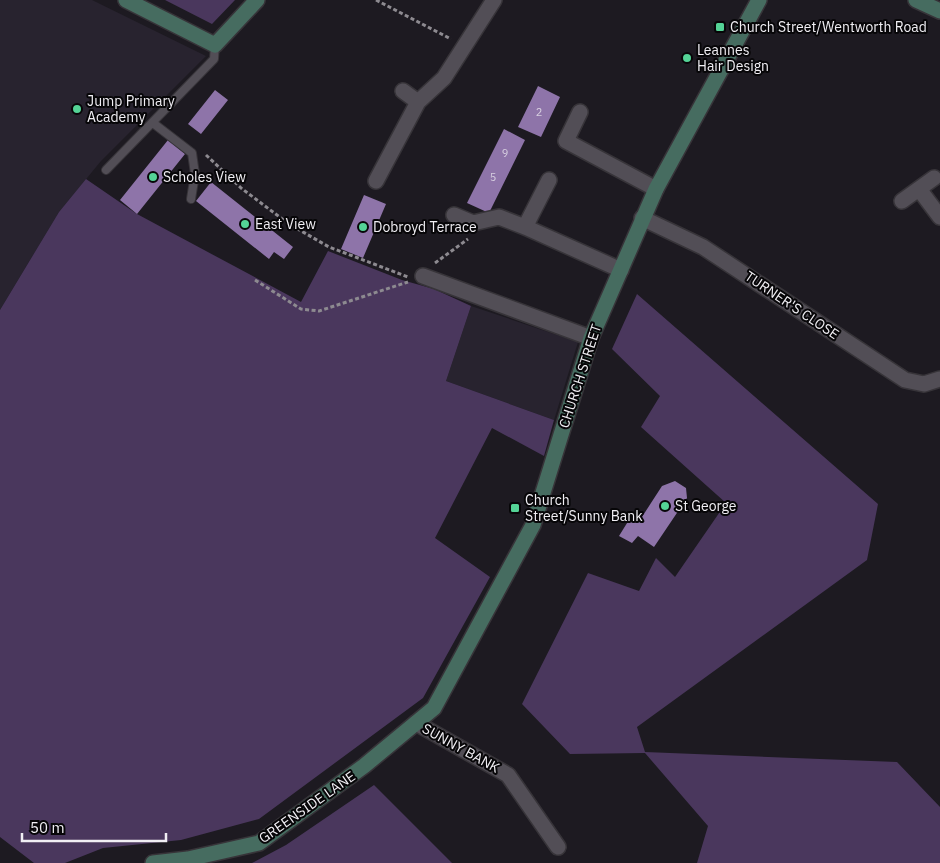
<svg xmlns="http://www.w3.org/2000/svg" width="940" height="863" viewBox="0 0 940 863" font-family="'IBM Plex Sans',sans-serif">
  <rect width="100%" height="100%" fill="#1d1a21"/>
  <!-- built -->
  <path fill="#28232f" d="M0,0H92L206,56L101,161L59,212L0,310Z
    M471,306L578,342L554,420L446,381Z"/>
  <!-- green -->
  <path fill="#4a375d" d="M165,0H235L212,24Z
    M86,179L137,214L301,302L328,251L402,280L434,289L471,306L446,381L554,420L544,456L492,428L435,538L490,577L423,698L259,819L181,840L103,848L65,863H34L0,837V310L59,212Z
    M637,294L878,504L867,560L637,727L645,752L897,762L940,807V863H697L708,826L645,753L570,754L522,704L588,573L639,591L656,558L675,577L726,503L641,427L660,396L612,349Z
    M374,785L452,863H252L286,845Z"/>
  <!-- building -->
  <path fill="#8e74a9" d="M538,86L560,97L541,137L518,127Z
    M215,90L228,100L201,134L188,124Z
    M504,129L525,140L489,213L467,203Z
    M168,140L185,154L137,214L120,200Z
    M211,182L293,247L284,259L274,252L269,259L196,201Z
    M364,195L386,204L363,258L341,249Z
    M675,481L686,488L687,498L654,547L638,536L632,543L619,536L632,515L640,520L662,486Z"/>
  <g fill="none" stroke-linecap="round" stroke-linejoin="round">
    <!-- lane casing -->
    <g stroke="#373439" stroke-width="10">
      <path id="lane" d="M153,123L192,153L195,174L191,199
        M106,170L214,59L215,45"/>
    </g>
    <!-- street casing -->
    <g stroke="#373439" stroke-width="18">
      <path id="street" d="M403,91L418,102
        M580,112L566,141L656,189
        M376,181L418,102L444,78L494,0
        M919,189L940,217
        M902,201L934,178
        M454,215L473,223L499,217L525,227L621,270
        M642,218L703,247L905,380L924,384L940,379
        M525,227L549,180
        M423,276L591,338
        M416,723L508,775L558,847"/>
    </g>
    <!-- secondary casing -->
    <g stroke="#373439" stroke-width="18">
      <path id="secondary" d="M126,0L215,45L257,0
        M916,0L940,11
        M153,863L188,859L259,843L364,766L434,708L533,525L591,338L656,189L759,0"/>
    </g>
    <!-- path -->
    <path stroke="#8d8a90" stroke-width="3" stroke-dasharray="4 2.5" stroke-linecap="butt" d="M376,0L451,39
      M206,155L241,188L289,224L329,247L408,277
      M435,263L468,239
      M255,280L301,309L319,311L408,282"/>
    <!-- lane -->
    <use href="#lane" stroke="#524e56" stroke-width="8"/>
    <!-- street -->
    <use href="#street" stroke="#524e56" stroke-width="15"/>
    <!-- secondary -->
    <use href="#secondary" stroke="#466c60" stroke-width="15"/>
  </g>
  <!-- markers -->
  <g fill="#54d396" stroke="#070608" stroke-width="2">
    <rect x="715" y="22" width="10" height="10" rx="2.5"/>
    <circle cx="687" cy="58" r="5"/>
    <circle cx="77" cy="109" r="5"/>
    <circle cx="153" cy="177" r="5"/>
    <circle cx="245" cy="224" r="5"/>
    <circle cx="363" cy="227" r="5"/>
    <circle cx="665" cy="506" r="5"/>
    <rect x="510" y="503" width="10" height="10" rx="2.5"/>
  </g>
  <g text-anchor="middle" dominant-baseline="central" stroke-width="4" stroke-linejoin="round" paint-order="stroke">
    <!-- number labels -->
    <g font-size="11" fill="#d8d0e1">
      <text x="539" y="112">2</text>
      <text x="505" y="153">9</text>
      <text x="493" y="177">5</text>
    </g>
    <!-- poi labels -->
    <g font-size="14" fill="#f1eff4" stroke="#070608" text-anchor="start">
      <text x="730" y="27">Church Street/Wentworth Road</text>
      <text x="697" y="50">Leannes<tspan x="697" dy="16">Hair Design</tspan></text>
      <text x="87" y="101">Jump Primary<tspan x="87" dy="16">Academy</tspan></text>
      <text x="163" y="177">Scholes View</text>
      <text x="255" y="224">East View</text>
      <text x="373" y="227">Dobroyd Terrace</text>
      <text x="525" y="500">Church<tspan x="525" dy="16">Street/Sunny Bank</tspan></text>
      <text x="675" y="506">St George</text>
    </g>
    <!-- street labels -->
    <g font-size="14" fill="#f1eff4" stroke="#070608">
      <text transform="translate(792 305) rotate(34)">TURNER'S CLOSE</text>
      <text transform="translate(580 376) rotate(-72)">CHURCH STREET</text>
      <text transform="translate(461 748) rotate(29)">SUNNY BANK</text>
      <text transform="translate(307 807) rotate(-35)">GREENSIDE LANE</text>
    </g>
  </g>
  <!-- scale -->
  <path d="M22 833v8h144v-8" fill="none" stroke="#f1eff4" stroke-width="2.5"/>
  <text x="30" y="833" font-size="15" fill="#f1eff4" stroke="#070608" stroke-width="4" paint-order="stroke">50 m</text>
</svg>
